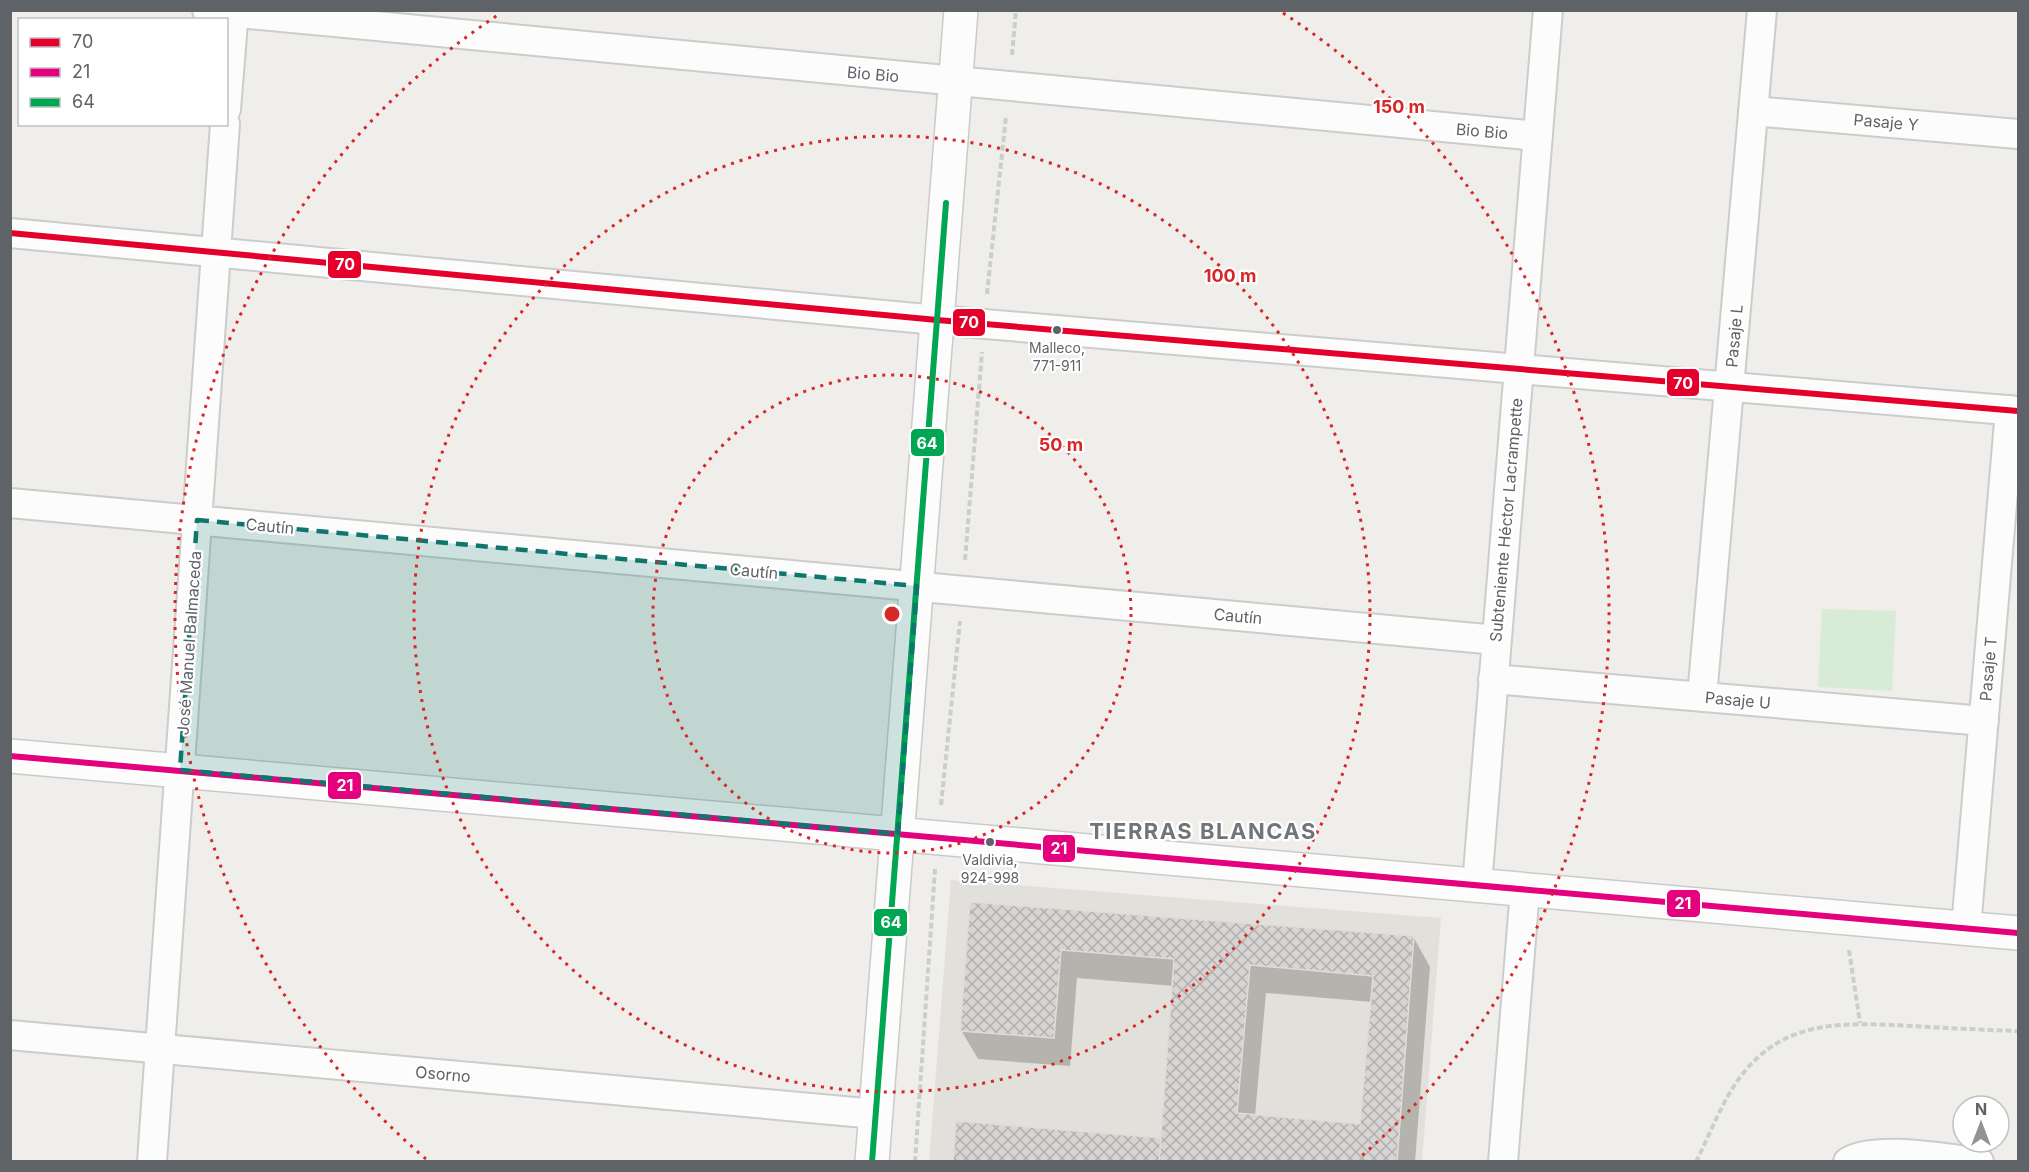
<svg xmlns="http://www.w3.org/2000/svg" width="2029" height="1172" viewBox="0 0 2029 1172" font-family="Inter,sans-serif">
  <defs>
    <pattern id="building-cross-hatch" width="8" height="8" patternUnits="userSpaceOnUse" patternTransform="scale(1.5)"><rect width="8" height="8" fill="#d6d5d3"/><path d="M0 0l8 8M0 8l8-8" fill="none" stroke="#b1b0af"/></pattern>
  </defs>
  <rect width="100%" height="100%" fill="#efeeea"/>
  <!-- education -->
  <path fill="#e2e0da" d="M951,880L1441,918L1422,1161L929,1162Z"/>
  <!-- green -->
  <path fill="#d8ebd6" d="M1822,609L1896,611L1892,691L1818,687Z"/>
  <!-- shadow -->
  <path fill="#0003" fill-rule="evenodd" d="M971,904L1414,938L1430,967L1415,1162H954L1162,1139L1174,986L1077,978L1070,1066L978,1059L961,1030ZM1266,993L1372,1002L1361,1125L1255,1116Z"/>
  <!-- building -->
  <path fill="url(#building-cross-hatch)" stroke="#deddd9" stroke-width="1.5" fill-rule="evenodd" d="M970,902L1414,936L1397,1162H1159L1174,959L1061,950L1054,1038L960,1031ZM1250,965L1373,976L1360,1124L1237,1113Z
    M956,1121L1161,1138L1159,1162H953Z"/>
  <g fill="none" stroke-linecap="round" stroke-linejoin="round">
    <!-- street casing -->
    <g stroke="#cbcccc" stroke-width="32">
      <path id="street" d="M207,10L1538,136
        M226,109L234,10
        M1753,111L2018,134
        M10,233L937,320L2018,411
        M10,503L1497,640
        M1493,679L1984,721
        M1702,697L1762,10
        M1477,885L1548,10
        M1966,928L2010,410
        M10,1035L876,1114
        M152,1162L225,124
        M1503,1162L1525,890
        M1848,1162C1875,1145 1946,1159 1979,1162"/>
    </g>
    <!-- secondary casing -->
    <g stroke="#cacacb" stroke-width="36">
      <path id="secondary" d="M10,756L2018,933
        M872,1162L961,10"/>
    </g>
    <!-- path -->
    <path stroke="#cacfcc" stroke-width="4" stroke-dasharray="6 3" stroke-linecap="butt" d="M1012,55L1016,10
      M987,294L1006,116
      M965,560L982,352
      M941,805L960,621
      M1849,950L1860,1023
      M915,1162L935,869
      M1696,1162C1710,1134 1722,1101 1741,1076C1786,1017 1847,1023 1913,1026C1948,1028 1983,1030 2018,1031"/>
    <!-- street -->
    <use href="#street" stroke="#fdfcfc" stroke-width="28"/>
    <!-- secondary -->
    <use href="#secondary" stroke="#fdfcfc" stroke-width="33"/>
    <!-- bus-1 casing -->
    <g stroke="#fff" stroke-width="10">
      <path id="bus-1" d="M10,233L937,320L2018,411"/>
    </g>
    <!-- bus-2 casing -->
    <g stroke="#fff" stroke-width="10">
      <path id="bus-2" d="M10,756L2018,933"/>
    </g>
    <!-- bus-3 casing -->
    <g stroke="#fff" stroke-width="10">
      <path id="bus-3" d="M872,1162L946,203"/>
    </g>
    <!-- bus-1 -->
    <use href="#bus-1" stroke="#e4002b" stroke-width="6"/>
    <!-- bus-2 -->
    <use href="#bus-2" stroke="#e5007d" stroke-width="6"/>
    <!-- bus-3 -->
    <use href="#bus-3" stroke="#00a651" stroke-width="6"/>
  </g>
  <!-- marked area -->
  <path fill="#0f766e" fill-opacity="0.2" stroke="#0f766e" stroke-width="4.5" stroke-dasharray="12 8" stroke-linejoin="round" d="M197,520L917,586L898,834L180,770Z"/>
  <!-- distance rings -->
  <g fill="none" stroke="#d62828" stroke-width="3" stroke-dasharray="3 6">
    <circle cx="892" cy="614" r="239"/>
    <circle cx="892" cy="614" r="478"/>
    <path d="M426 1159A717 717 0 0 1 501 13M1283 13A717 717 0 0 1 1358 1159"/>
  </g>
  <!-- markers -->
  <g fill="#5f6368" stroke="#fff" stroke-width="2">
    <circle cx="1057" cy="330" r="5"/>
    <circle cx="990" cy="842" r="5"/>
  </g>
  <g text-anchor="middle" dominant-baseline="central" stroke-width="4.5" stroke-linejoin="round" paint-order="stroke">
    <!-- bus labels -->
    <g font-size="14" fill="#5f6368" stroke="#fff">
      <text x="1057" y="347">Malleco,<tspan x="1057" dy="18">771-911</tspan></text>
      <text x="990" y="859">Valdivia,<tspan x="990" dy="18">924-998</tspan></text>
    </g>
    <!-- street labels -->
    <g font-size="16" fill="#5f6368" stroke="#fff">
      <text transform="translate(873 74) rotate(5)">Bio Bio</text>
      <text transform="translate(1886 122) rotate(5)">Pasaje Y</text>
      <text transform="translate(1482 131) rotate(5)">Bio Bio</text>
      <text transform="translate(1734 336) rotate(-85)">Pasaje L</text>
      <text transform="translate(1506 520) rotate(-85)">Subteniente Héctor Lacrampette</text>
      <text transform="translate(270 526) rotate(5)">Cautín</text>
      <text transform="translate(754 571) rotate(5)">Cautín</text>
      <text transform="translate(1238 616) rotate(5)">Cautín</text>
      <text transform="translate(189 643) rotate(-86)">José Manuel Balmaceda</text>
      <text transform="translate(1988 669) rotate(-85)">Pasaje T</text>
      <text transform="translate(1738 700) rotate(5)">Pasaje U</text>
      <text transform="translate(443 1074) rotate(5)">Osorno</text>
    </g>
    <!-- district labels -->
    <g font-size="22" font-weight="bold" letter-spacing="1.5" fill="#70757a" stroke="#fff">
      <text x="1203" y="831">TIERRAS BLANCAS</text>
    </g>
  </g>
  <circle cx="892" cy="614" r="9" fill="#d62828" stroke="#fff" stroke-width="3"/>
  <g font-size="18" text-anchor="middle" font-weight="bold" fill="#d62828" stroke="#fff" stroke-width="4.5" stroke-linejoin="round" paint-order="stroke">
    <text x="1399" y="113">150 m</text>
    <text x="1230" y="282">100 m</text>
    <text x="1061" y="451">50 m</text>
  </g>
  <g stroke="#fff" stroke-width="2">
    <rect x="327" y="250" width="35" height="29" rx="6" fill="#e4002b"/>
    <rect x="952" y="308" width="34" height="29" rx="6" fill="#e4002b"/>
    <rect x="1666" y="368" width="34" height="29" rx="6" fill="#e4002b"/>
    <rect x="910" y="428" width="35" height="29" rx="6" fill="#00a651"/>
    <rect x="327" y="771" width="35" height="29" rx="6" fill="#e5007d"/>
    <rect x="1042" y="834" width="34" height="29" rx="6" fill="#e5007d"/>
    <rect x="1666" y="889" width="35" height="29" rx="6" fill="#e5007d"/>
    <rect x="873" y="908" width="35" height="29" rx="6" fill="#00a651"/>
  </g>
  <g font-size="16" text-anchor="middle" font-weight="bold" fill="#fff">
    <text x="345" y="270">70</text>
    <text x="969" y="328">70</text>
    <text x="1683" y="389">70</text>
    <text x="927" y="449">64</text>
    <text x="345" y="791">21</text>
    <text x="1059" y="854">21</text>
    <text x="1683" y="909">21</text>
    <text x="891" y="928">64</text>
  </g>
  <!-- border -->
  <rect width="2029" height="1172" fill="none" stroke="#5f6368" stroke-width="24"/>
  <!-- legend -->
  <rect x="18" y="18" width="210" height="108" fill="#ffffff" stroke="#bfc1c3" stroke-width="1.5"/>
  <rect x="30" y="38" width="30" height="9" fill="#e4002b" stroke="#bfc1c3" stroke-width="1.5"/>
  <text x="72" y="48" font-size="18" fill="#5f6368">70</text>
  <rect x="30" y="68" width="30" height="9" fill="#e5007d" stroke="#bfc1c3" stroke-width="1.5"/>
  <text x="72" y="78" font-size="18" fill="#5f6368">21</text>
  <rect x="30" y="98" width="30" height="9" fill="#00a651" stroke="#bfc1c3" stroke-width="1.5"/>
  <text x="72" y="108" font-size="18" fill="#5f6368">64</text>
  <!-- north arrow -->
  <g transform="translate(1981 1124)"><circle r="28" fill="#ffffff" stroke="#bfc1c3" stroke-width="1.5"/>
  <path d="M0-4.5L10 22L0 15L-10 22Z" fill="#919496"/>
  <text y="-9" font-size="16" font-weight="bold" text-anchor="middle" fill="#5f6368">N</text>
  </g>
</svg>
